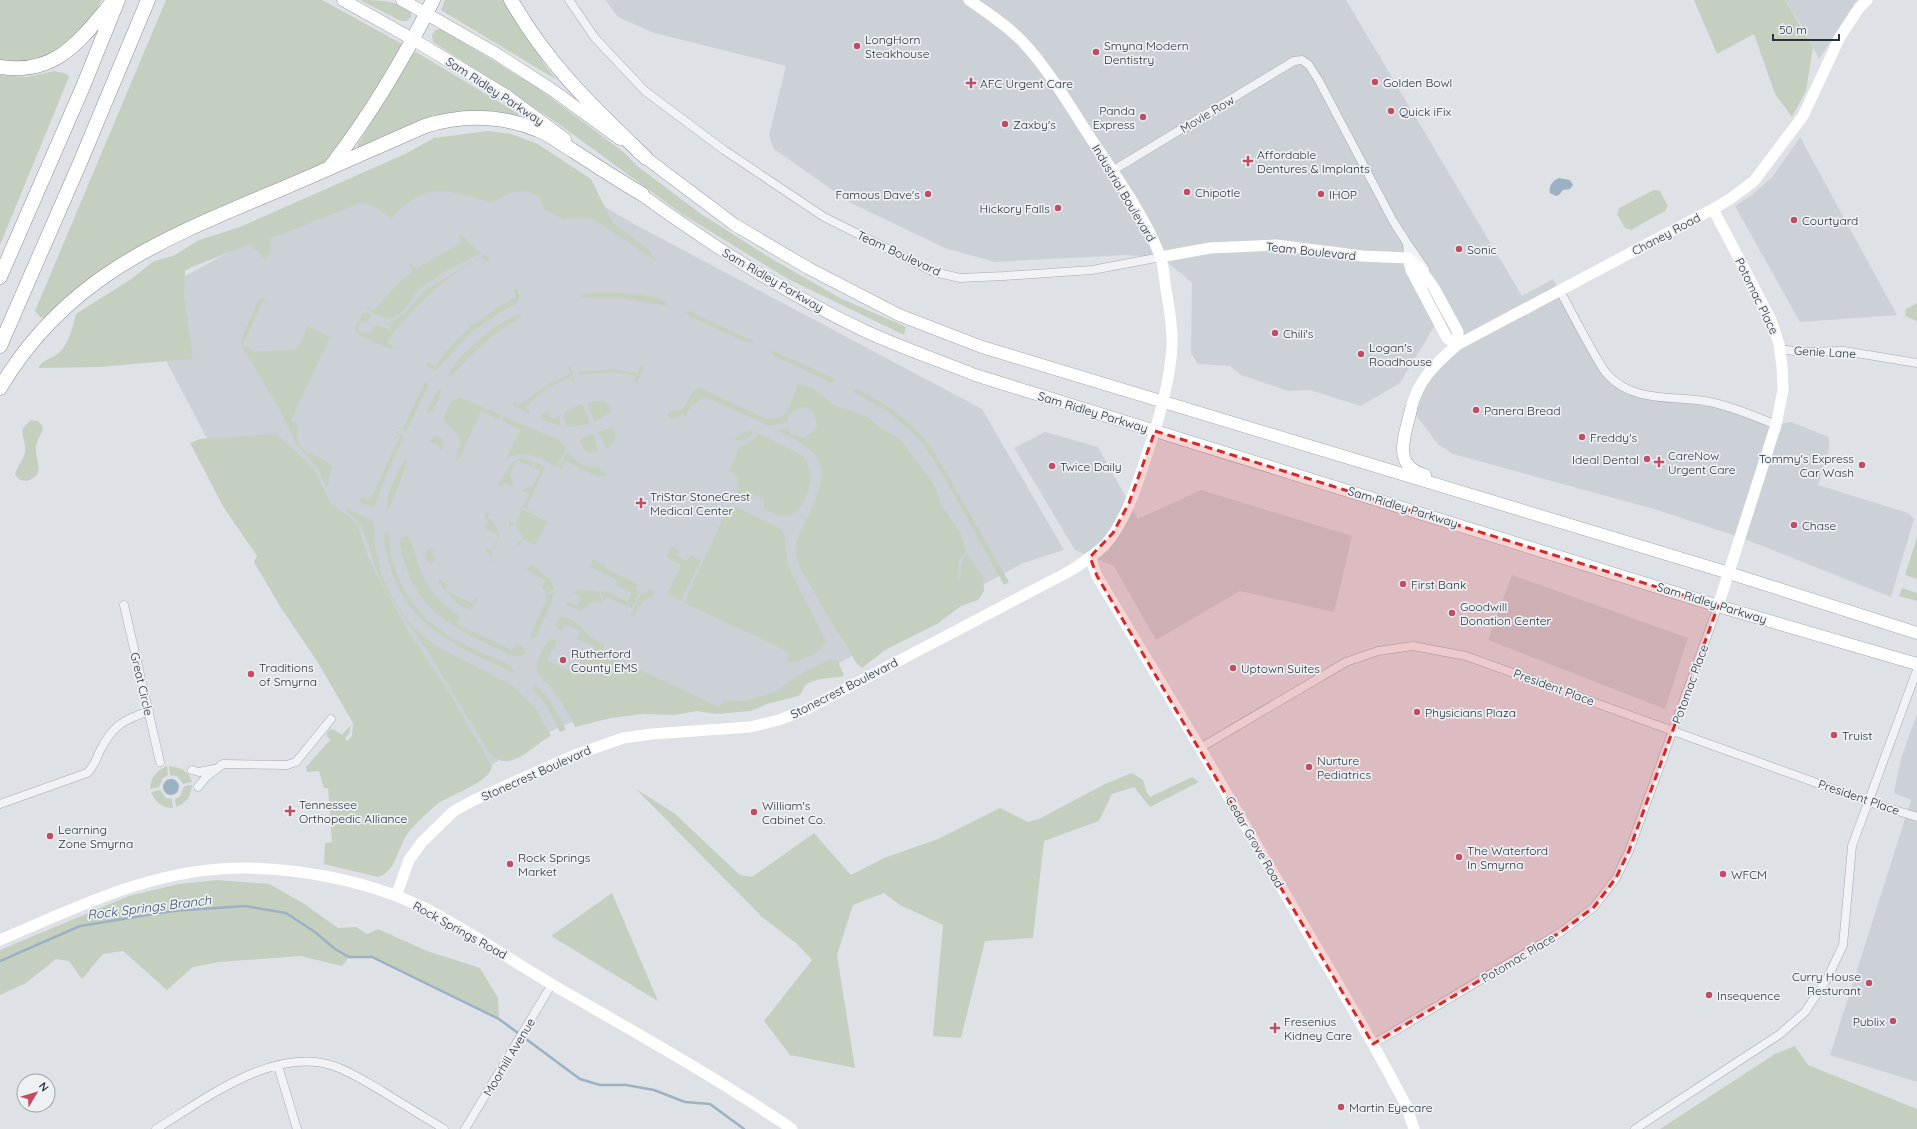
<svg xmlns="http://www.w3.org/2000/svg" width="1917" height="1129" viewBox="0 0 1917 1129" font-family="Quicksand,sans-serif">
  <rect width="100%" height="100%" fill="#dee2e6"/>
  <!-- built -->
  <path fill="#ccd1d8" d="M605,0H1346L1522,296L1553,279L1605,372L1625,389L1711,403L1776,425L1791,422L1829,437V450L1818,485L1908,513L1914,519L1891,597L1742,538L1654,509L1453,454L1438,444L1411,409L1415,394L1456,345L1437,322L1400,383L1361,406L1310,390L1288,391L1241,375L1230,366L1198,364L1191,353L1192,283L1161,257L1125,255L995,262L945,248L851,203L774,149L769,135L786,66L654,33L618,17Z
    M1785,0H1857L1819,59L1804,30Z
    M1800,137L1897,315L1800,322L1735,206L1752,195L1773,176Z
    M429,151L514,153L634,224L982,409L1064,550L1023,563L775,698L726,709L586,716L533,739L474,776L216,456L149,328L167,286L229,252Z
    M1045,432L1098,447L1138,519L1201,490L1352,536L1334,612L1240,591L1156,640L1114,566L1075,550L1014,448Z
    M1512,575L1688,638L1665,709L1488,640Z
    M1917,714V1082L1830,1055L1911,800L1894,793L1901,758Z"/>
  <!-- green -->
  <path fill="#c5cfc0" d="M0,0H101L97,10L67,48L32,62L0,61Z
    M166,0H322L406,46L330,159L318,168L165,235L47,319L40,317L35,311Z
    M360,0C379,0 396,0 411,12V17L407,21H401Z
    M445,0H506L546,67L557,80L441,10Z
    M1694,0H1785L1813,47L1806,91L1792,117L1775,94L1754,34L1717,54Z
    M441,29L535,86L626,154L636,165L701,214L772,259L840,298L906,327L904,335L788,279L682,214L556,122L433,42L432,35L435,30Z
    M416,52L519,114V117L479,115L357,151L358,144L413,54Z
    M54,71L67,74L69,77L0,245V75L27,77Z
    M488,131L511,134L536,143L591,179L612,222L648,249L658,262L595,220L585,218L563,219L544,209L540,197C521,187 510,192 492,203C449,190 426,180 392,218L371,205L360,203L270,239L271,249L266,260L250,244L192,267L185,271L184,292L193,359L99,367L38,368C44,358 53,359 60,352C70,341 72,328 76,314L131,279L154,261L173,256L199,240L240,227L405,154L434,138Z
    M1654,190L1660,191L1668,206L1665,211L1631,230L1625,228L1617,214L1619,208Z
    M459,235H462L472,246L481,253C461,264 437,274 420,289C411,298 405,315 392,318C385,320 372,312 366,308L368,307L374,310L398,283L413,271L409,265L410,263L416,269L462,242L459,237Z
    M484,255L489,258L488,262L485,261L482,257C443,278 413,307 387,342L393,346V349L391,350L357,334L355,328L363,312L371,315L367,322L362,321C359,324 357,329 360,333L362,332L370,334L376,325L391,330L390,326L380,319L389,323L393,322L405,313L425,290Z
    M515,289H517L520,296L518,302C500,313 481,323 465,339C455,348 448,359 438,369L435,370L426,366L428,362L435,366L450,347L470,327L466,320L473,325L498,307L516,297L514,291Z
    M591,293C606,292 661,292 669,305L664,306L621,298H585L580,296L583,294Z
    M262,297L270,303L263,301L242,346L248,347L255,352L297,349L308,326L330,337L291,421L298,425C292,458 316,450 332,466L327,489L318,469L296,444L281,412L241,345V340L258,300Z
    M1917,303V321L1905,316L1906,309Z
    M690,311L751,340L754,344L745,342L689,316L686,312Z
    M520,314H522L520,318C493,333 473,352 453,375L449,376C449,360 503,317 520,314Z
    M770,351H774L829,376L834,379L835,382H830L774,356Z
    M570,366L576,385L574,384L571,377L548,388L525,407L530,412L529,414L512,405L514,401L520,405L549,384L570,374L568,368Z
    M640,366H643L644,369L636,384L634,383L636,376C618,371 598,372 580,375L579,372L613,369L637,373Z
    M425,382L429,384L406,432L393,426L403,428Z
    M798,384L813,388L834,405L868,417L879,427L899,438L928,476L935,487L941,505L960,532L966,552L959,560L958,582H959C963,571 958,562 967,553L983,577L984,591L978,600L961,606L937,624L885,650L862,668L857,664C842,637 824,612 810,585C805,576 797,565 796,554C795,544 800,532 805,522C830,470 832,456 776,430L788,428L791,434L804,438L817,428C816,409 806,400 789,414L787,423L769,426L707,398L701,399L694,405H691L686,416L681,414L678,419L675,417L673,420L667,416L669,411C691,415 686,389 701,388L762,417C789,426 790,402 798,384Z
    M439,389L441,390C440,398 434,411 428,415L427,409Z
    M857,389C887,403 911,422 932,448L1009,582L1004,585L947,482L924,445L911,431L890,413L852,391Z
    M462,398L501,415L499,420L481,411L458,461L455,460L458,454L456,453C459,448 461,443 459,438C454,423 436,428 449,405C452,400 456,398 462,398Z
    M603,401L609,404L612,412L594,422L588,404V402Z
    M581,404L584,406L590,424L568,427L563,417L565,412Z
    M546,411L553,419L558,416L560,418V426L542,420L541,415Z
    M503,416L557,439L563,443L566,449L557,467C540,458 525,448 506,459L520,430L501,420Z
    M31,420L38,421L43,427C42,434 37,439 36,447C35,463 47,473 27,481L20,480L15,475C17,466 24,460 25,451C26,443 21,436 23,428Z
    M610,428L615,432C617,440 613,446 606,449L598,432Z
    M392,430L404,436L386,475L376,504L373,507L361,503L359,500L363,497L370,500L400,436Z
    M751,430L753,431L750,437L743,441L731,439C739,438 744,431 751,430Z
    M276,434L313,467L330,502L353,520L358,527L370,562L376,573L407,629L449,692L492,766C490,784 446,795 434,807C425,815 415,824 408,833C398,847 396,872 378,877L324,864L325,843L332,842L328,788H324L323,786L319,771L307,772L306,767L330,740L326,735L330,729L335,730L342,735L351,725L349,734L345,738L347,741L352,736L353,723L317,661L281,608L254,562L257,556L224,508L190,443L200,439Z
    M594,434L598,451L590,453L583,449L580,440L585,436Z
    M759,434L798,453C803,456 807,461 809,467C815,483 802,521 780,516C774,515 768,511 763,508L765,500L752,494L748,500L736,493C739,483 739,476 729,470L740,446L750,442Z
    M437,436L441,438L444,443L441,451L438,445L429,442L433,437Z
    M568,451C577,463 585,469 600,467L601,472L605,471L607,476H600L599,477L566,461L562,469L559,468Z
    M521,458L535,462L532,467L517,460L510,474L513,487L504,483L502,487L499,485C505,474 508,462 521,458Z
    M407,459C408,463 391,507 388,510C384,501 398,464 407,459Z
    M536,462L545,467L527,508L549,519L523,507L529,495L522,490L533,485L540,471L534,468Z
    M734,506L781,529L785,536L788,566L826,641C824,653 797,663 787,662L789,652L684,603L727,509H731Z
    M346,508L373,521L375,545L381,573L392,597L404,616L415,629L436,646L512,685L536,709L551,736C534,744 511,774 491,755C468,720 448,683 425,648C409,623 389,600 377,571C367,547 369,527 346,511Z
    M522,509L548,522L535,545L524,540L518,546L517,543L523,539L516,525L509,526V521L516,524Z
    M487,511L490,513L488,518L493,521L500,535L491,555L496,566L486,551L487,549L476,544L492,550L499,535L484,528L488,520L484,518Z
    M386,530L389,533C388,571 412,612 443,632C464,646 488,654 510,665L514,672H511C456,645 407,628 389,563C386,553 381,539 386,530Z
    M404,536L408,537C413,541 418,567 423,576C432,594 444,605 460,617L457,624L512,650L516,643L524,647L525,653L521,656H513C455,629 414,614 400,545V540Z
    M1917,537V579L1905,575Z
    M671,546L679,550L677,555L682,559L687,560L691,555L701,561L681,601L667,593L681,565L669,559V557L666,556Z
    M430,548L434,549L432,556L436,558L431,564C426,562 424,556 426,550Z
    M592,559L605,565L607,569L638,584L636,590L639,593L632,608L606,597L604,601L601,591L610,593L628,602L631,593L615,585L617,580L590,567Z
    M510,562L527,570L531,564L551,580L554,590L546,593L542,588L545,580Z
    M439,579L448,585L446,591L472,603L475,598L478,597L472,610C459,608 446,592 438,582Z
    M1902,588L1917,593V601L1899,596Z
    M649,589L655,592L651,598L645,600L640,605L635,616H630L641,593L645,594Z
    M578,590L599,591L603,603L592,602L581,611L566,605V603L567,602L577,606L581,596L574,593Z
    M554,592L552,601L536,638L531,639L530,635L546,601V595Z
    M560,617C575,616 582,630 592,638C596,641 600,642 604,644L603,652L719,707L724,700L742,701L776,692L795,677L830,659L838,661L844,676C834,678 816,678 807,684C802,687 804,693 798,696L767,704L751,711L715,714L697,711L674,715L643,714L611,718L575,727C568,712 560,699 550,686C546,682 540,678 537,673C534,665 544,643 551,639L555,640L556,644L547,660L575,673L583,653L591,655L595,647L577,639L580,631L565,624L562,631L557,628L556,623Z
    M533,685C547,691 560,717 566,730L560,732L548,708L533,690Z
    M167,766L168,775L163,778L159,787L150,789C151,777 156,771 167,766Z
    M169,766C179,767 190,771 192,782L183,784L177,776L170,775Z
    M1132,773L1143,780L1147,793L1150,797L1192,777L1199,782L1150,807L1134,787L1112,794L1099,821L1044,841L1033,938L985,941L961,1038L933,1036L943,925L900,905L884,893L853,905L837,955L855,1068L790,1055L764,1021L812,960L796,943L762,917L636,789L674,813L740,875L752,877L814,833L851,875L884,858L938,839L1000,808L1028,822L1041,818L1105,784Z
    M192,785C191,796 187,803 176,807L175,799L180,796L184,786Z
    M160,790L166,798L172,799L173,808C162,808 155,802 151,792Z
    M217,880L269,884L303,903L338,928L356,927L367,934L378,929L427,951L480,968L498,998L499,1019L372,957H349L342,966L300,956L219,962L193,967L167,990L123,951L103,954L82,979L69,961L56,959L26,983L0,995V950L129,896L179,884Z
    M612,893L658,1001L551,936Z
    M1795,1046L1808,1065L1917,1109V1129H1660L1775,1054Z"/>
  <!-- water -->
  <path fill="#9cb1c3" d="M1559,178L1570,180L1573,185L1570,189L1563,190L1559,195L1556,196L1550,193C1548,187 1553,180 1559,178Z
    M163 787a8 8 0 1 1 16 0a8 8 0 1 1-16 0Z"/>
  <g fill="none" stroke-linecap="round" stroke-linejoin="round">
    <!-- stream -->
    <path stroke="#9cb1c3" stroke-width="2.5" d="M0,961L80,926L173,911L245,906L286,913L315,932L335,949L349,957H372L499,1019L580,1079L600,1085H626L654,1090L685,1102L710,1104L744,1129"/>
    <!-- street casing -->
    <g stroke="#a4a9b0" stroke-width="9">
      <path id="street" d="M569,0L595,38L645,91L724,150L824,217L934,272L960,278L1004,276L1092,270L1161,257
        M1112,171L1294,61L1302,60L1309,65L1319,81L1393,221L1407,243L1408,258
        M1407,243L1425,269
        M1560,291C1571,311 1581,331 1592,350C1597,358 1601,367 1607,374C1634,404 1674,395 1710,402C1733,407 1755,416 1776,425
        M1780,349L1801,352L1844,351L1917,363
        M124,605L160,762
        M1200,748L1346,662L1378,651L1413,646L1466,656L1869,802L1917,817
        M192,770L199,772L214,769
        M198,787L206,777L223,764L287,765L296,762L331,719
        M0,804L87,773C94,767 96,759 100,751C112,726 123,720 149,711
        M1373,1044L1561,932L1594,907L1616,878L1629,851L1718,606
        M278,1066L297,1129
        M156,1129C204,1100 274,1045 334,1066C351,1072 366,1082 382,1091C402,1104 423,1116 444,1129
        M465,1129L552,984
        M1635,1129L1780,1034L1805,1012L1828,977L1843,945L1852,846L1917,670"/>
    </g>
    <!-- primary casing -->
    <g stroke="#9fa7b1" stroke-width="13">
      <path id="primary" d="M343,0L414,40L507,96L565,139
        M402,0L495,53L551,89L620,139
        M638,152L735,225L808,268L899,315L982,347L1729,573L1917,633
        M635,190C707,242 782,292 863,330C899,347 938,360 975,375L1718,606L1917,664
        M1411,409C1405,437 1391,465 1425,475"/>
    </g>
    <!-- highway casing -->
    <g stroke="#87909c" stroke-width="15">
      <path id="highway" d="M511,0C548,65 593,107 646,158
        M0,67C57,76 81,39 114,0
        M331,166C370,115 405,57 433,0
        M0,277L82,89L118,0
        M0,346L79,165L148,0
        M0,388C68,273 170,236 286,187C333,167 379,146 425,126C463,114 501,115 538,130C550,134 561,144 572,150C595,165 618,180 642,194"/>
    </g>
    <!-- street -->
    <use href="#street" stroke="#f0f2f5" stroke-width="8"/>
    <!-- secondary -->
    <path stroke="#fff" stroke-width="11" d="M1713,209L1771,320L1779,344L1782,366L1783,390L1776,425L1718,606
      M1161,257L1210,248L1276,245L1362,256L1408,258L1419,267L1434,288L1458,332L1457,345
      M1408,258L1411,270L1447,338L1457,345
      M1411,409C1418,380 1435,364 1457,345L1713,209L1730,199L1754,181L1803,116L1840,37L1859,8L1867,0
      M1090,557L1097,576L1200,748L1373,1044L1406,1105L1414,1129
      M396,896L409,860L422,842L454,811L474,800L575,755L623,738L652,734L750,727L779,720L807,709L1070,571C1082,563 1095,555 1105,545C1126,521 1138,483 1147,454C1159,420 1170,381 1172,346C1173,327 1169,307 1166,289C1164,278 1164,266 1160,256C1145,215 1112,171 1088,134C1068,103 1048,69 1022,41C1006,25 988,13 969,0
      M0,940C71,910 143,874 220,869C289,864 375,881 436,914C479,937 518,965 560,989C638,1034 717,1078 792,1129"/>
    <!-- primary -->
    <use href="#primary" stroke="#fff" stroke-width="12"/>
    <!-- highway -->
    <use href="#highway" stroke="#fff" stroke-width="14"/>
  </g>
  <!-- marked area -->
  <path fill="#d62828" fill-opacity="0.2" stroke="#d62828" stroke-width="3" stroke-dasharray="8 5" stroke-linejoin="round" d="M1155,431L1718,606L1629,851L1616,878L1594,907L1561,932L1373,1044L1097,576L1090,557L1113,533L1129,503Z"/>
  <!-- markers -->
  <g fill="#c14d65" stroke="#edf1f4" stroke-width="1.5">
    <circle cx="857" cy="46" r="4"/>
    <circle cx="1096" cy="52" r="4"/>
    <circle cx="1375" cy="82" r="4"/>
    <path d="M969 77h4v4h4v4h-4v4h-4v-4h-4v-4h4z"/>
    <circle cx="1391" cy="111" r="4"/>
    <circle cx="1143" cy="117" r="4"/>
    <circle cx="1005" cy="124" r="4"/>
    <path d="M1246 155h4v4h4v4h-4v4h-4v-4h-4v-4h4z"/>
    <circle cx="1187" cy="192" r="4"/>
    <circle cx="928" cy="194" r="4"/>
    <circle cx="1321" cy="194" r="4"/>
    <circle cx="1058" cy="208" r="4"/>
    <circle cx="1794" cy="220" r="4"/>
    <circle cx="1459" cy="249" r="4"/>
    <circle cx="1275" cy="333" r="4"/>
    <circle cx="1361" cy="354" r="4"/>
    <circle cx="1476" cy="410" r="4"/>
    <circle cx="1582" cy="437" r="4"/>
    <circle cx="1647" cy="459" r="4"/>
    <path d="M1657 456h4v4h4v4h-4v4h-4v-4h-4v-4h4z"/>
    <circle cx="1862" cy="465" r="4"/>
    <circle cx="1052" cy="466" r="4"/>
    <path d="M639 497h4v4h4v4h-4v4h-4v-4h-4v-4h4z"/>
    <circle cx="1794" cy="525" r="4"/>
    <circle cx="1403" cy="584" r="4"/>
    <circle cx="1452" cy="613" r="4"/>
    <circle cx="563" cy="660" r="4"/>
    <circle cx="1233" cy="668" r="4"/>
    <circle cx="251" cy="674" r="4"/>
    <circle cx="1417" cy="712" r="4"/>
    <circle cx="1834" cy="735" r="4"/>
    <circle cx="1309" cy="767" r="4"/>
    <path d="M288 805h4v4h4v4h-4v4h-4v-4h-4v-4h4z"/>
    <circle cx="754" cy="812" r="4"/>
    <circle cx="50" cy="836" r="4"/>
    <circle cx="1459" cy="857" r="4"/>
    <circle cx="510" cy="864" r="4"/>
    <circle cx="1723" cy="874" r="4"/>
    <circle cx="1869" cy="983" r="4"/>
    <circle cx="1709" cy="995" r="4"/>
    <circle cx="1893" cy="1021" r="4"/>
    <path d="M1273 1022h4v4h4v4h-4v4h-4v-4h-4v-4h4z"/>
    <circle cx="1341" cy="1107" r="4"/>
  </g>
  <g text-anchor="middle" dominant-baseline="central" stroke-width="3.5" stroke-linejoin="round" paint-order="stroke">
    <!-- poi labels -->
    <g font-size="12" fill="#29313c" stroke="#edf1f4" text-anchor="start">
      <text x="865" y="39">LongHorn<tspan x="865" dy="14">Steakhouse</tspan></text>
      <text x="1104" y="45">Smyna Modern<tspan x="1104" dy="14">Dentistry</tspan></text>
      <text x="1383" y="82">Golden Bowl</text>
      <text x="980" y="83">AFC Urgent Care</text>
      <text x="1135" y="110" text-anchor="end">Panda<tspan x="1135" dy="14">Express</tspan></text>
      <text x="1399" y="111">Quick iFix</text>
      <text x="1013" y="124">Zaxby's</text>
      <text x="1257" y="154">Affordable<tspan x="1257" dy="14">Dentures &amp; Implants</tspan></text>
      <text x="1195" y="192">Chipotle</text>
      <text x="920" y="194" text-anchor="end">Famous Dave's</text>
      <text x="1329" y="194">IHOP</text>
      <text x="1050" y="208" text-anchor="end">Hickory Falls</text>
      <text x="1802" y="220">Courtyard</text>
      <text x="1467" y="249">Sonic</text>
      <text x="1283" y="333">Chili's</text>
      <text x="1369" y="347">Logan's<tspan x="1369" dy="14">Roadhouse</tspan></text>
      <text x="1484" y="410">Panera Bread</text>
      <text x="1590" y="437">Freddy's</text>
      <text x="1668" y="455">CareNow<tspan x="1668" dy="14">Urgent Care</tspan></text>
      <text x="1854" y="458" text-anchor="end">Tommy's Express<tspan x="1854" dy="14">Car Wash</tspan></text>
      <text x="1639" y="459" text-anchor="end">Ideal Dental</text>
      <text x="1060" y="466">Twice Daily</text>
      <text x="650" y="496">TriStar StoneCrest<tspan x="650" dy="14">Medical Center</tspan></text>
      <text x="1802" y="525">Chase</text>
      <text x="1411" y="584">First Bank</text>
      <text x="1460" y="606">Goodwill<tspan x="1460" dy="14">Donation Center</tspan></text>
      <text x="571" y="653">Rutherford<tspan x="571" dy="14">County EMS</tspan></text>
      <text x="259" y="667">Traditions<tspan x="259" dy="14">of Smyrna</tspan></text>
      <text x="1241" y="668">Uptown Suites</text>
      <text x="1425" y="712">Physicians Plaza</text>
      <text x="1842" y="735">Truist</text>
      <text x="1317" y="760">Nurture<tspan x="1317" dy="14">Pediatrics</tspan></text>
      <text x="299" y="804">Tennessee<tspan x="299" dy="14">Orthopedic Alliance</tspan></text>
      <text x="762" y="805">William's<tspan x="762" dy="14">Cabinet Co.</tspan></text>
      <text x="58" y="829">Learning<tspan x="58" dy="14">Zone Smyrna</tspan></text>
      <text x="1467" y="850">The Waterford<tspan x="1467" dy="14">In Smyrna</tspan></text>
      <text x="518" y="857">Rock Springs<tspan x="518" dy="14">Market</tspan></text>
      <text x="1731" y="874">WFCM</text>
      <text x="1861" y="976" text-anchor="end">Curry House<tspan x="1861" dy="14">Resturant</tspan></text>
      <text x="1717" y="995">Insequence</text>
      <text x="1284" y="1021">Fresenius<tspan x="1284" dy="14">Kidney Care</tspan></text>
      <text x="1885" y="1021" text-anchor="end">Publix</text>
      <text x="1349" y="1107">Martin Eyecare</text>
    </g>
    <!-- street labels -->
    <g font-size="12" fill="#29313c" stroke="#edf1f4">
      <text transform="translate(495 91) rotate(33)">Sam Ridley Parkway</text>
      <text transform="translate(1207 114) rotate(-31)">Movie Row</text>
      <text transform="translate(1124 193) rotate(59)">Industrial Boulevard</text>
      <text transform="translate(1666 234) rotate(-28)">Chaney Road</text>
      <text transform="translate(1311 251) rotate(6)">Team Boulevard</text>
      <text transform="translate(899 253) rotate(25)">Team Boulevard</text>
      <text transform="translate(773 280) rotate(30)">Sam Ridley Parkway</text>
      <text transform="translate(1757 296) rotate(64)">Potomac Place</text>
      <text transform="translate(1825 352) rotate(3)">Genie Lane</text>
      <text transform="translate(1093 412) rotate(17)">Sam Ridley Parkway</text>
      <text transform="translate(1403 507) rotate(17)">Sam Ridley Parkway</text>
      <text transform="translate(1712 603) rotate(17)">Sam Ridley Parkway</text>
      <text transform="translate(142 684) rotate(77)">Great Circle</text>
      <text transform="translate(1690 684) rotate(-70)">Potomac Place</text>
      <text transform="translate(1554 687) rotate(20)">President Place</text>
      <text transform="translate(844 688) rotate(-27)">Stonecrest Boulevard</text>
      <text transform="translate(536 773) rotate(-24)">Stonecrest Boulevard</text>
      <text transform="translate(1859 797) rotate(19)">President Place</text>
      <text transform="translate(1255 842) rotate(60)">Cedar Grove Road</text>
      <text transform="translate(460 930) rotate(29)">Rock Springs Road</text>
      <text transform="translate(1518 958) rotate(-31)">Potomac Place</text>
      <text transform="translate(509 1057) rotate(-59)">Moorhill Avenue</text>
    </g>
    <!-- water labels -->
    <g font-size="13" font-style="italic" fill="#37516c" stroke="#edf1f4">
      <text transform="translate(149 907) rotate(-7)">Rock Springs Branch</text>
    </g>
  </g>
  <!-- north arrow -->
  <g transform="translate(36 1093) rotate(52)"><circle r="19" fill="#edf1f4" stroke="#9fa4aa"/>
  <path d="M0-3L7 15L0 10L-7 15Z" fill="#c14d65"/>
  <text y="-6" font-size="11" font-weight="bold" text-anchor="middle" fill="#29313c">N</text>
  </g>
  <!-- scale -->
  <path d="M1773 34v6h66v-6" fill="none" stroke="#29313c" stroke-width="2"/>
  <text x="1779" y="34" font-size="12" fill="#29313c" stroke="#edf1f4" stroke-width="3" paint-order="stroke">50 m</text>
</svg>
